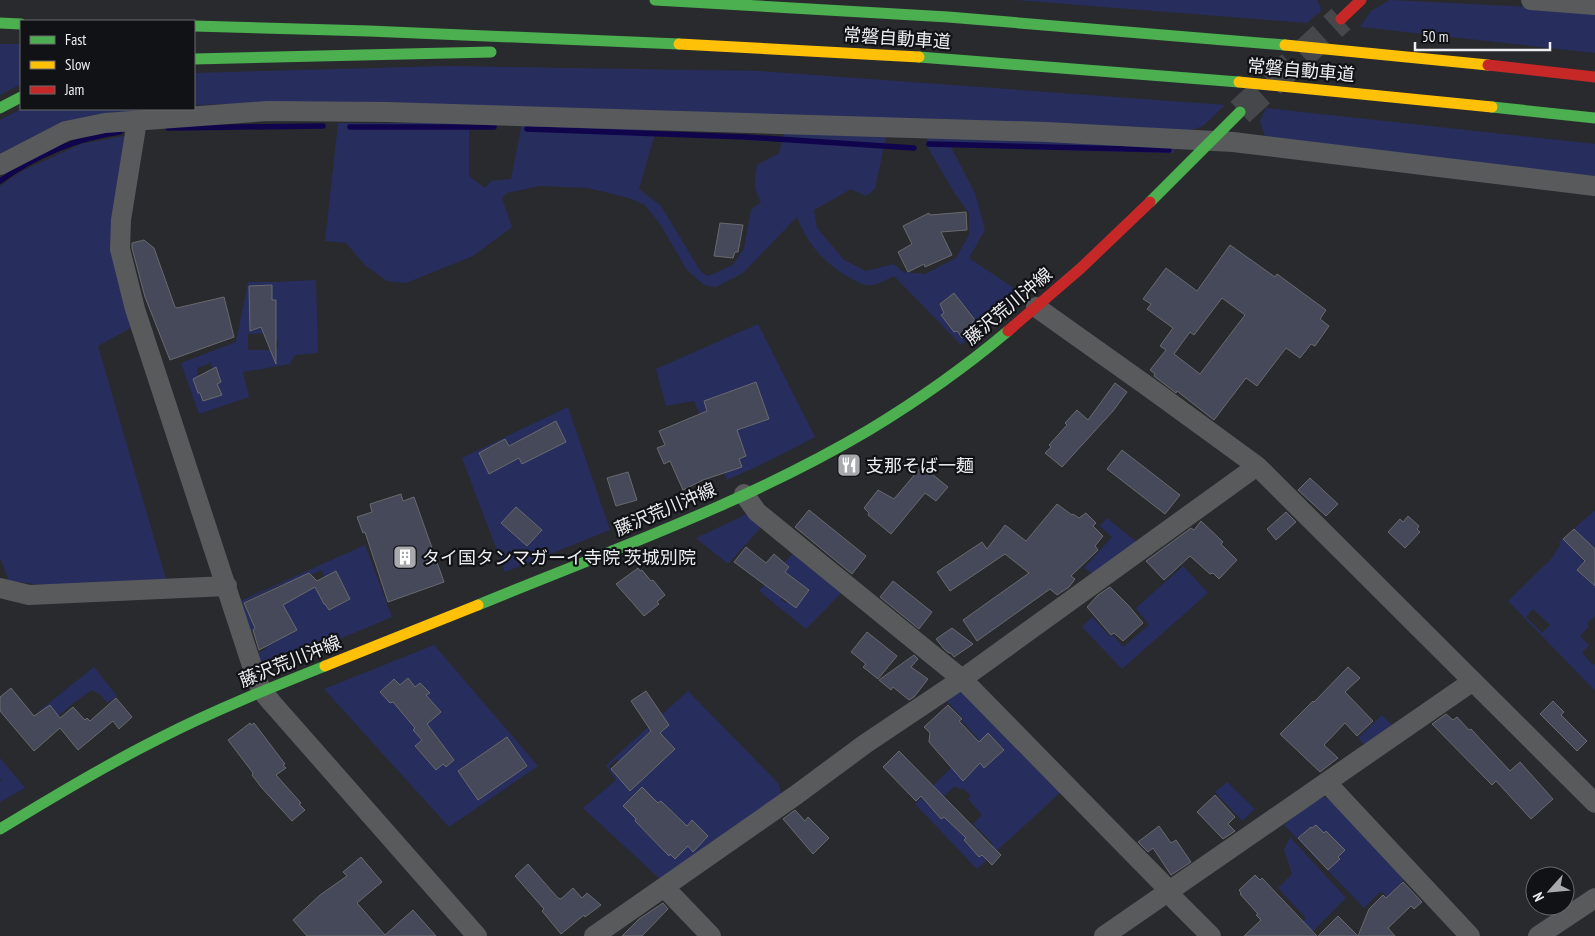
<svg xmlns="http://www.w3.org/2000/svg" width="1595" height="936" viewBox="0 0 1595 936" font-family="'PT Sans Narrow','Noto Sans JP',sans-serif">
  <rect width="100%" height="100%" fill="#292a2e"/>
  <!-- green -->
  <path fill="#272e5e" fill-rule="evenodd" d="M1016,0H1317L1321,8L1320,14L1318,13L1307,23Z
    M1390,0L1532,7L1595,14V53L1360,27L1371,11Z
    M0,44H21V84L0,95Z
    M448,66L760,71L1225,105L1203,126L1185,132L595,110L224,104L194,105V73Z
    M1266,108L1595,144V177L1265,137L1260,121Z
    M21,109H150L64,123L0,156V120Z
    M338,123H469V176L485,188L491,181L511,179L522,123L656,130L639,189L661,206L701,272L708,276L733,265L744,248L751,210L761,202C753,187 754,182 757,165L779,153L784,133L886,136L875,189L866,196L851,189L814,210L817,228L844,260L866,271L894,264L903,272L925,274L956,258L969,235V213L955,194L928,148L927,136L1175,146L1174,153L951,147L975,193L985,230L969,258L1024,295L961,345L894,276C887,279 879,284 872,285C865,287 856,281 850,278C825,264 807,244 797,217L743,273L716,287L704,285L687,270L660,224L645,205L629,198L588,188L539,186L507,193L502,198L512,227L473,256L406,283L387,281L366,266L346,243L325,241ZM954,293L975,320L972,322L976,327L962,338L957,331L954,332L942,315L944,313L940,303Z
    M129,135L112,249L131,328L98,346L166,579L52,586L9,581L0,558V186L22,171L81,144Z
    M316,280L318,353L295,355L290,364L243,372L249,397L199,414L181,363L236,342L248,282H276ZM272,285V300H276V326L273,328H250ZM275,333L276,340L278,341V350H248V334ZM211,363L213,372H218L221,382L217,384L222,395L203,401L200,393H198L193,379L198,376L197,368Z
    M758,324L815,437L771,460L727,480L694,401L666,406L656,369ZM756,382L769,419L745,427L732,391Z
    M568,407L610,530L505,572L462,458ZM556,422L566,442L522,464L512,444ZM505,439L489,473L479,453ZM516,507L541,529L527,546L501,523Z
    M1595,510V549L1592,547L1581,559L1584,562L1577,570L1595,586V616L1587,623L1589,626L1580,636L1589,645L1582,653L1593,665L1595,664V691L1508,601L1552,558L1560,545L1559,542ZM1533,609L1550,625L1542,633L1526,617Z
    M749,513L763,525L728,564L696,538Z
    M1107,518L1139,544L1095,575L1084,568L1112,537L1100,526Z
    M365,545L392,617L261,672L240,601ZM321,570L325,577L336,572L350,599L329,610L325,604H324L315,587L304,576L309,573L311,575ZM284,583L293,599L283,605L297,630L271,644L266,645L267,648L258,653L251,631L261,625L255,614L250,617L243,603Z
    M794,552L844,590L806,629L759,591ZM788,574L802,585L786,603L781,600Z
    M1183,566L1208,593L1122,669L1082,627L1092,617L1110,636H1114L1123,647L1149,625L1136,608Z
    M434,645L538,766L449,827L324,689ZM408,678L415,687L420,683L429,693L426,695L441,712L422,728L431,729L450,757L436,770L415,747L422,740L413,730L415,728L393,702L390,703L380,692L394,679L400,685ZM507,737L527,766L478,800L458,771Z
    M94,667L117,696L107,703L101,695L92,690L72,704L50,723L39,711Z
    M960,689L1063,790L977,869L915,804L979,740L962,721L963,719L947,701ZM988,733L1004,750L984,768L969,752ZM955,786L960,790L963,788L971,796L968,799L982,815L973,824L976,827L970,832L965,829L961,834L944,817L940,819L932,809L936,803ZM977,828L993,844L979,857L964,840Z
    M688,691L779,784L782,798L661,880L583,808L616,780L606,765ZM617,759L633,777L624,784L609,766ZM642,787L654,799L635,818L623,806ZM661,801L669,809L658,845L635,821L654,802L657,804ZM692,820L708,836L693,851L677,836Z
    M1382,715L1395,728L1367,747L1358,738Z
    M0,758L25,788L0,802V782L2,781L0,779Z
    M1227,782L1255,809L1242,821L1215,792Z
    M1323,797L1329,799L1406,878L1387,897L1381,891L1364,908L1284,825L1307,802ZM1316,825L1324,833L1326,831L1340,859L1299,838L1310,827L1312,828Z
    M1290,837L1346,898L1308,936H1288L1306,918L1278,888L1292,874L1284,850Z"/>
  <g fill="none" stroke-linecap="round" stroke-linejoin="round">
    <!-- stream -->
    <path stroke="#10044c" stroke-width="5.5" d="M350,127H494
      M168,128L323,126
      M527,129L746,137L914,148
      M929,144L1169,150
      M0,181C35,156 77,138 120,132"/>
  </g>
  <!-- building -->
  <path fill="#46495a" stroke="#696a6d" fill-rule="evenodd" d="M966,212L967,230L941,232L952,255L925,267L924,264L908,272L898,252L912,244L903,226L929,213L930,215Z
    M720,223L743,225L738,252H735L733,258L714,256Z
    M144,240L154,248L175,307L177,308L224,297L234,337L170,360L145,297L132,248V243Z
    M1230,245L1275,277L1277,274L1326,310L1320,319L1329,326L1315,346L1311,344L1300,358L1286,348L1257,386L1246,378L1214,420L1177,391L1176,393L1154,376L1155,374L1150,370L1166,350L1160,346L1173,328L1147,309L1151,304L1143,299L1166,268L1197,291ZM1222,298L1245,315L1200,374L1174,354L1190,332L1194,335Z
    M272,285V300H276V364L261,327L250,331L249,286Z
    M954,293L975,320L972,322L976,327L962,338L957,331L954,332L941,315L944,313L940,304Z
    M216,367L221,382L217,384L222,395L203,401L200,393H198L193,379Z
    M756,382L769,419L737,430L746,456L739,459L742,467L703,480L683,490L670,461L664,464L657,448L665,445L659,431L707,411L704,401Z
    M1115,383L1127,392L1113,411L1062,467L1045,453L1051,447L1049,445L1067,425L1065,423L1077,410L1088,420Z
    M556,421L566,442L522,464L519,458L489,474L479,453L505,439L509,446Z
    M1122,450L1180,495L1165,514L1107,469Z
    M922,466L948,487L936,501L925,493L891,534L868,515L869,513L864,508L878,490L894,499Z
    M628,472L637,500L616,506L607,478Z
    M1310,478L1338,504L1326,516L1298,490Z
    M401,494L403,501L414,497L444,582L388,602L365,532L363,533L357,517L372,512L370,504Z
    M1057,504L1072,515L1073,514L1079,518L1086,513L1096,523L1093,526L1103,536L1095,546L1098,550L1071,576L1075,579L1069,587L1057,595L1050,589L977,641L963,620L1029,573L1005,554L950,591L937,572L982,542L987,549L1005,525L1026,541Z
    M516,507L542,530L527,546L501,523Z
    M809,510L866,556L852,574L795,527Z
    M1286,512L1296,522L1276,540L1267,529Z
    M1408,516L1419,526L1417,529L1420,532L1405,548L1388,532L1400,519L1403,522Z
    M1201,521L1223,542L1221,544L1237,560L1219,579L1213,573L1210,574L1190,556L1164,580L1146,561L1191,528L1194,530Z
    M1574,529L1595,549V586L1577,570L1585,561L1563,539Z
    M746,547L766,563L774,554L789,567L785,572L809,590L796,608L734,562Z
    M638,568L640,571L642,570L651,581L653,580L665,595L657,602L659,604L644,616L616,584Z
    M336,571L350,599L329,610L325,604H324L315,587L283,605L297,630L259,650L253,630L255,628L244,603L309,573L317,581Z
    M893,581L932,612L919,629L880,597Z
    M1110,587L1129,606L1143,623L1123,641L1114,633L1111,635L1087,607L1098,595Z
    M952,628L973,644L954,657L951,653H949L945,650L936,639Z
    M867,632L897,656L878,679L863,667L866,664L851,652Z
    M914,655L918,659L911,667L928,679L914,697L909,700L893,687L891,690L879,680Z
    M1348,667L1360,678L1345,692L1373,721L1357,736L1345,723L1324,745L1338,758L1320,772L1280,734L1313,701L1314,702Z
    M408,678L415,687L420,683L430,693L426,695L441,712L427,724L454,760L446,767L443,764L436,770L415,746L422,740L413,730L415,728L393,702L390,703L380,692L394,679L400,685Z
    M11,688L34,716L50,705L60,718L73,707L85,720L87,718L90,721L116,698L132,717L119,729L113,721L78,750L60,728L34,751L0,711V697Z
    M646,691L669,725L660,733L675,749L630,791L611,769L651,731L631,701Z
    M1553,701L1564,712L1561,715L1587,741L1577,751L1540,714Z
    M948,705L962,719L959,721L979,742L988,733L1004,750L984,768L980,763L963,781L929,742L930,733L924,727Z
    M1446,714L1453,720L1457,717L1469,730L1471,729L1510,771L1520,762L1553,799L1531,819L1496,781L1492,785L1432,724Z
    M250,723L251,725L254,723L285,764L283,765L286,768L276,775L301,803L299,804L305,810L292,821L261,787L252,775L253,773L228,740Z
    M507,737L527,766L478,800L458,771Z
    M899,751L1001,855L992,865L982,855L979,857L964,840L966,838L944,817L941,819L921,796L916,801L883,767Z
    M642,787L658,803L661,801L687,826L692,820L708,836L693,852L688,846L675,859L670,854L669,856L635,821L636,819L623,806Z
    M1215,795L1235,817L1228,824L1235,831L1223,839L1197,812Z
    M795,810L805,821L808,817L829,838L813,854L783,819Z
    M1316,825L1324,833L1326,831L1345,850L1338,857L1340,859L1328,870L1298,838L1311,827L1312,828Z
    M1159,826L1171,843L1176,840L1191,862L1171,875L1153,848L1148,852L1138,842Z
    M361,857L382,882L357,903L385,935L413,910L436,936H307L293,920L320,895L347,876L343,872Z
    M528,864L558,898L561,899L573,888L582,898L587,893L601,905L585,917L584,915L561,934L542,911L544,909L515,876Z
    M1255,875L1260,880L1262,878L1317,936H1244L1261,920L1256,915L1258,914L1240,894L1241,893L1239,890Z
    M1403,882L1422,902L1414,909L1411,906L1388,928L1395,936H1318L1338,916L1358,936L1369,909L1383,895L1386,898Z
    M663,903L668,909L642,936H622L639,919Z"/>
  <g fill="none" stroke-linecap="round" stroke-linejoin="round">
    <!-- secondary-tunnel -->
    <path stroke="#46474b" stroke-width="28" stroke-dasharray="28 14" stroke-linecap="butt" d="M1240,112L1341,19"/>
    <!-- street -->
    <path stroke="#595a5c" stroke-width="20" d="M1531,0L1595,5
      M137,121L121,220L120,249L135,309L256,678L262,691L272,703L477,936
      M0,165L66,131L105,123L268,111L387,112L1046,132L1233,142L1595,186
      M1036,307L1150,388L1257,466L1595,803
      M744,494L757,512L962,679L1162,883L1176,901L1211,936
      M0,588L29,595L227,586
      M1327,783L1470,936
      M664,887L711,936
      M594,936L796,795L865,744L962,679L1257,466
      M1104,936L1473,681
      M1538,936L1595,898"/>
    <!-- fast -->
    <path stroke="#4caf50" stroke-width="11" d="M655,0L948,17L1285,45
      M0,23L21,24
      M194,26L369,31L679,44
      M919,57L1239,82
      M194,59L491,52
      M1492,107L1595,118
      M0,108L21,97
      M1150,202L1240,112
      M478,605C609,551 746,503 869,430C917,401 964,368 1008,331
      M0,829C53,797 106,765 162,737C215,710 270,688 325,666"/>
    <!-- slow -->
    <path stroke="#ffc107" stroke-width="11" d="M679,44L919,57
      M1285,45L1488,65
      M1239,82L1492,107
      M325,666L478,605"/>
    <!-- jam -->
    <path stroke="#c62828" stroke-width="11" d="M1341,19L1361,0
      M1488,65L1595,77
      M1008,331L1081,268L1150,202"/>
  </g>
  <!-- icons -->
  <defs>
    <g id="restaurant-square" transform="scale(1.25)"><rect x="-9" y="-9" width="18" height="18" rx="4" fill="#a8a9ad" stroke="#111215"/><path d="M-5-6h1v4h1v-4h1v4h1v-4h1v5L-1.5 .5V6h-2V.5L-5-1ZM5-6V6H3V1.5H1.5Q1.5-4 5-6Z" fill="#fff"/></g>
    <g id="building-square" transform="scale(1.25)"><rect x="-9" y="-9" width="18" height="18" rx="4" fill="#a8a9ad" stroke="#111215"/><path d="M-4-6H4V6H1V3H-1V6H-4ZM-2.5-4.3h1.7v1.8h-1.7ZM.8-4.3h1.7v1.8H.8ZM-2.5-1h1.7V.8h-1.7ZM.8-1h1.7V.8H.8Z" fill="#fff"/></g>
  </defs>
  <g fill-rule="evenodd">
    <use href="#restaurant-square" x="849" y="465"/>
    <use href="#building-square" x="405" y="557"/>
  </g>
  <g text-anchor="middle" dominant-baseline="central" stroke-width="4.5" stroke-linejoin="round" paint-order="stroke">
    <!-- street labels -->
    <g font-size="18" fill="#edeef2" stroke="#111215">
      <text transform="translate(897 38) rotate(4)">常磐自動車道</text>
      <text transform="translate(1301 70) rotate(5)">常磐自動車道</text>
      <text transform="translate(1008 306) rotate(-40)">藤沢荒川沖線</text>
      <text transform="translate(665 509) rotate(-23)">藤沢荒川沖線</text>
      <text transform="translate(290 661) rotate(-22)">藤沢荒川沖線</text>
    </g>
    <!-- poi labels -->
    <g font-size="18" fill="#edeef2" stroke="#111215" text-anchor="start">
      <text x="866" y="465">支那そば一麺</text>
      <text x="422" y="557">タイ国タンマガーイ寺院 茨城別院</text>
    </g>
  </g>
  <!-- legend -->
  <rect x="20" y="20" width="175" height="90" fill="#111215" stroke="#696a6d"/>
  <rect x="30" y="36" width="25" height="8" fill="#4caf50" stroke="#696a6d"/>
  <text x="65" y="45" font-size="15" fill="#edeef2">Fast</text>
  <rect x="30" y="61" width="25" height="8" fill="#ffc107" stroke="#696a6d"/>
  <text x="65" y="70" font-size="15" fill="#edeef2">Slow</text>
  <rect x="30" y="86" width="25" height="8" fill="#c62828" stroke="#696a6d"/>
  <text x="65" y="95" font-size="15" fill="#edeef2">Jam</text>
  <!-- north arrow -->
  <g transform="translate(1550 891) rotate(243)"><circle r="24" fill="#111215" stroke="#696a6d"/>
  <path d="M0-4L9 19L0 12L-9 19Z" fill="#a8a9ad"/>
  <text y="-8" font-size="14" font-weight="bold" text-anchor="middle" fill="#edeef2">N</text>
  </g>
  <!-- scale -->
  <path d="M1415 42v8h135v-8" fill="none" stroke="#edeef2" stroke-width="2.5"/>
  <text x="1422" y="42" font-size="15" fill="#edeef2" stroke="#111215" stroke-width="4" paint-order="stroke">50 m</text>
</svg>
